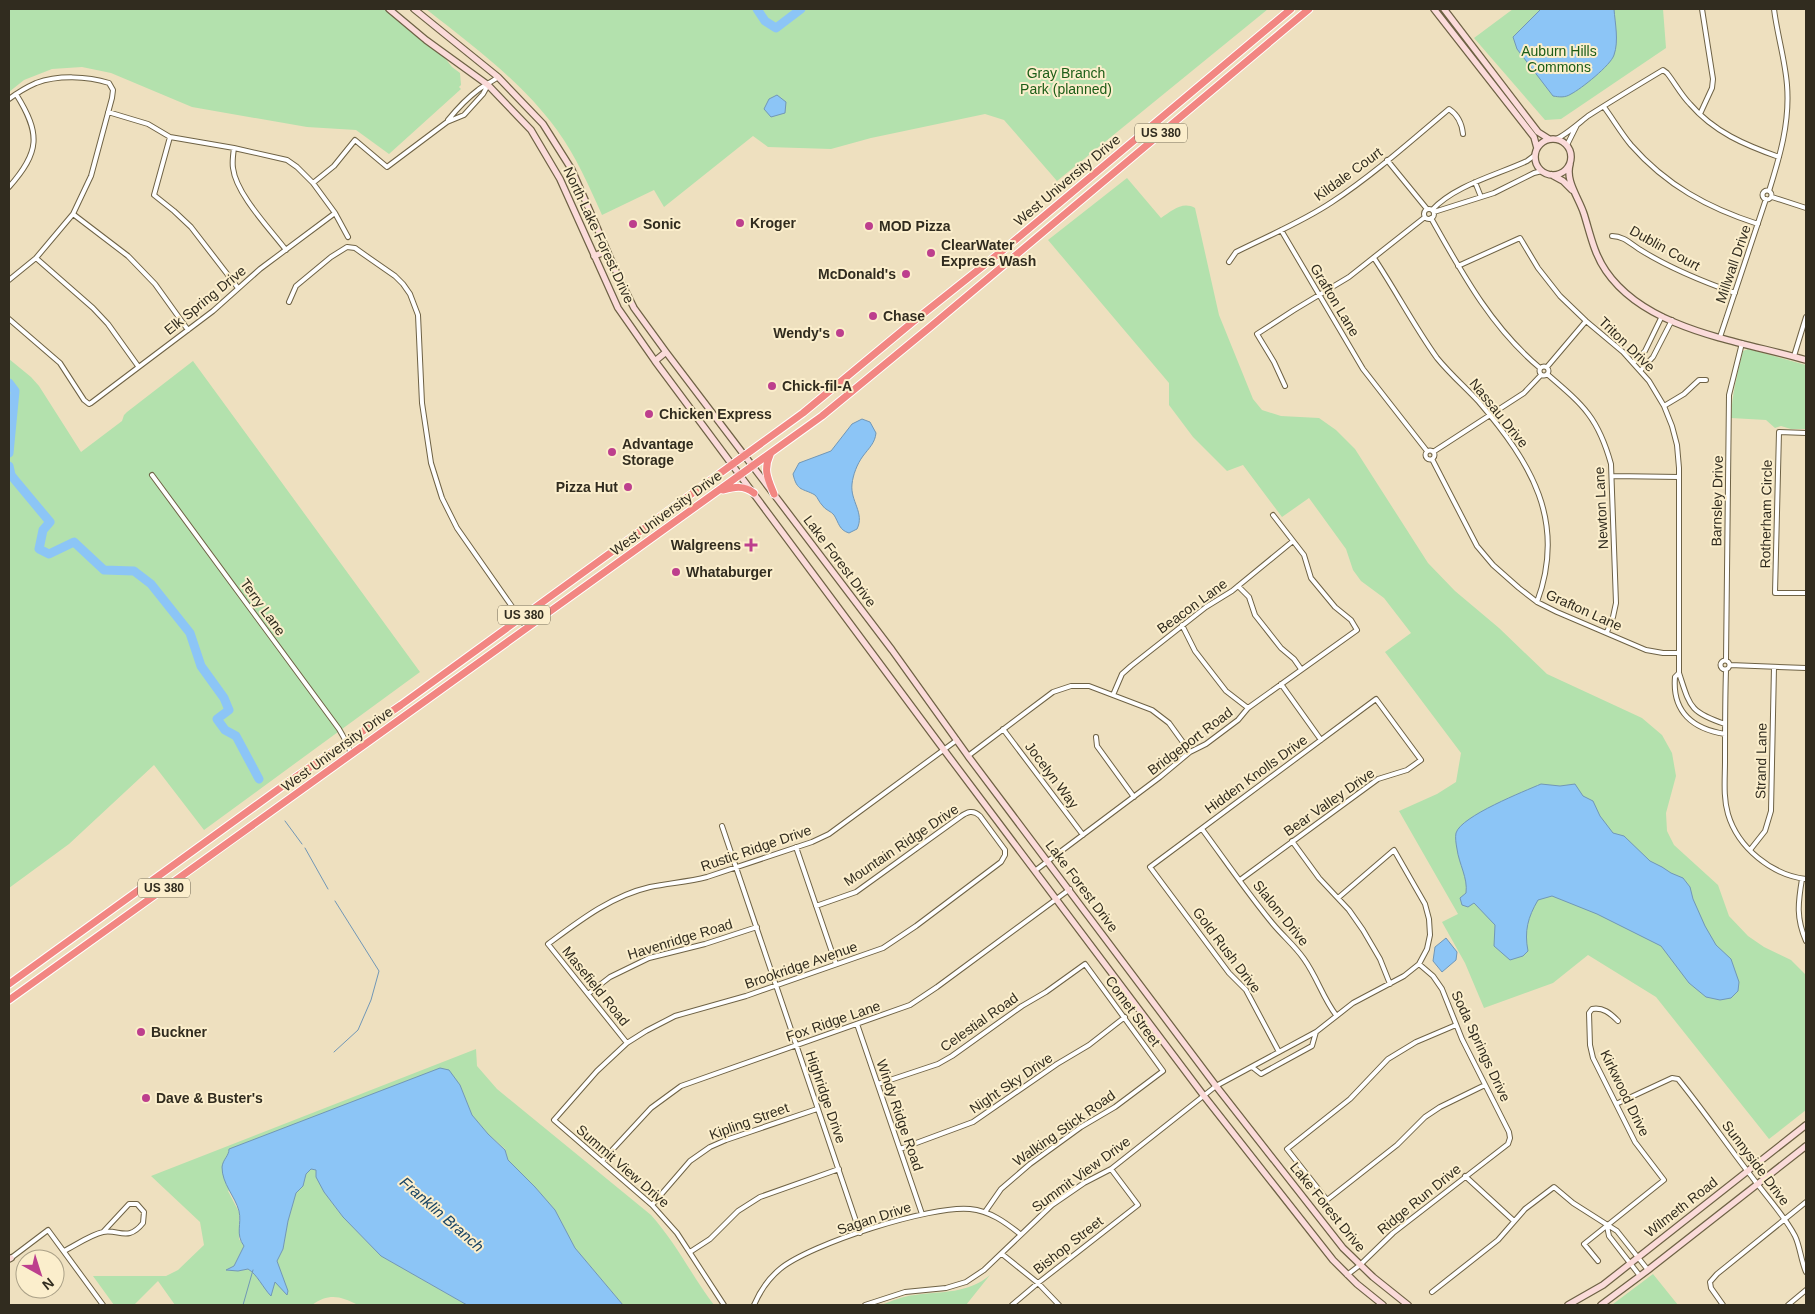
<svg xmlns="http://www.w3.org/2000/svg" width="1815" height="1314" viewBox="0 0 1815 1314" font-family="Helvetica,sans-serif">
  <rect width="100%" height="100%" fill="#eee0bf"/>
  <!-- green -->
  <path fill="#b3e1ad" d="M9,9H386L441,53L452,67L460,73L461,85L459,87L461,89L389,154L356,130L307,127L192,107L111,73L82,67L52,69L24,80L9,92Z
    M426,9H1268L1057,181L1004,120L985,114L871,138L831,149L768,147L753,136L664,207L654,190L602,215C589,186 576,156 557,130C521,81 473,46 426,9Z
    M1513,9H1663L1666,48L1561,119L1545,120L1474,38Z
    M1127,178L1161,218C1172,211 1182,201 1195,208L1219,315L1253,399L1262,410L1281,416L1319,418L1336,430L1355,449L1428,563L1455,591L1499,628L1547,674L1642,718L1662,735L1672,753L1676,776L1666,813L1667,831L1674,845L1718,885L1729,916L1748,936L1764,947L1791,960L1806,975V1110L1769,1139L1656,997L1588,955L1553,983L1484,1008L1465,963L1442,922L1458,914L1399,811L1437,794L1456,782L1461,753L1385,652L1411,633L1384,598L1361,581L1353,570L1346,549L1309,498L1282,517L1243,465L1227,471L1193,437L1169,405V383L1048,240Z
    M1748,349L1806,365V429H1791L1781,426L1775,428L1766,420L1731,418C1732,395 1737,374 1743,351Z
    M9,359L31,377L39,386L81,452L122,421L124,415L127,412L193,361L420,672L204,830L154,765L69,844L9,888Z
    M476,1049L477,1066L497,1089L651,1215C676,1243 692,1276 714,1305H623L575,1248L555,1210L535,1187L508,1160L505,1149L488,1134L472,1115L460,1085L228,1191L239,1212V1239L244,1246L234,1266L226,1270L238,1271L248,1269C257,1274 263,1287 271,1295L275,1281L279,1286L280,1273L277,1261L283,1249L288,1221L296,1193L303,1186L306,1174L311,1169L316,1170L324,1192L343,1217L381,1256L467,1305H358C340,1296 329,1293 312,1305H175L158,1281L134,1305H114L93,1276H166L178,1270L204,1245L200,1222L151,1176Z
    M1653,1274L1678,1305H1611L1613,1304Z
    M990,1275L966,1305H881C892,1301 903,1296 915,1295C942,1291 968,1294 990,1275Z"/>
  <!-- water -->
  <path fill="#8cc5f6" stroke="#7197b6" d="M1541,9H1614C1615,23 1619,41 1614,55C1611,65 1581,89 1571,94C1565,98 1559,97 1553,96L1517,49L1513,37Z
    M777,95L786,102L785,113L771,117L764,109L769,99Z
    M862,419L870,422L876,433C875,443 869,448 863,456C857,464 853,475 852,484C850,501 865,513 857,529L849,533C839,530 839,523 834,515C831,511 825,510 822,505C819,502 818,498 815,495C803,488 797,492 793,474L799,463L831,451L852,424Z
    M1541,784L1560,786L1575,784L1583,796L1593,801L1600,816L1613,833L1624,836L1650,861L1662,867L1671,873L1683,878L1690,887L1693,899L1705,926L1716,945L1731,959L1739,982L1738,991L1731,998L1720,1000L1706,997L1689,983L1661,946L1597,914L1552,896L1538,900C1528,917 1524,931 1528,951L1523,956L1510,960L1494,946L1495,925L1474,903L1468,907L1462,905L1460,898L1466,893C1468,878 1459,864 1457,849C1456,844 1455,837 1456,833C1461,816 1525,791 1541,784Z
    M1446,938L1457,952L1456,960L1442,972L1433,961L1435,947Z
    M440,1068L449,1070L460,1085L472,1115L488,1134L505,1150L508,1160L535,1187L555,1210L575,1248L623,1305H467L381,1256L343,1217L324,1192L316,1177V1170L311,1169L306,1174L303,1186L296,1193L288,1221L283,1249L277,1261L288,1291L287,1295L275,1282L271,1296C263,1288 257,1274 248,1269L238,1271L226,1270L234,1266L244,1246C235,1234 242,1224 239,1211C235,1196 222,1184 222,1167C223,1159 229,1156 229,1149Z"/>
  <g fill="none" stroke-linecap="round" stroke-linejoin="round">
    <!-- stream -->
    <path stroke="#7197b6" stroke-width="1" d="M285,821L302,844
      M305,848L328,889
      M334,1052L358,1030L371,1000L379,971L335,901
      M243,1305L253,1270"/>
    <!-- river -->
    <path stroke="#8cc5f6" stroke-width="9" d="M757,9L765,21L776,28L801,9
      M9,383L15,391L9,453
      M9,466L11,475L15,480L50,522L43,530L39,549L49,554L74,542L104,570L134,571L151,584L190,633L201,666L224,698L229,710L217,719L225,730L236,736L259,779"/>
    <!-- street casing -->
    <g stroke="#6e6245" stroke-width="6">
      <path id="street" d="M9,99C17,93 27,87 36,83C58,75 87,76 109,83L113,90L112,98L91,176L73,214L36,258L9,280
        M1604,107C1613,119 1621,133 1631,145C1666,185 1708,208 1758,224
        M108,112L148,124L170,137L234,148L287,160L297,167L313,183L335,213L348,237
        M1700,114L1712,88L1713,79L1702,9
        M448,120C457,109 466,99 478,90C484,85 492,82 498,77
        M170,137L154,195L174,211L191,227L238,288
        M1556,139C1566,135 1579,123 1588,116C1613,100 1638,85 1663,70L1667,73C1675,83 1681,95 1690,104C1714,132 1745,145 1779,157
        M1567,145L1577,125
        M234,148C233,155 232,162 233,168C236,194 270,229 286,250
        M1387,160L1427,209
        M1475,182L1481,197
        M313,183L334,166L355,140L387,167L447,122L464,115L483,94L488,85
        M9,187C40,152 41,134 16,94
        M1762.5 195a4.5 4.5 0 1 1 9 0a4.5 4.5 0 1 1-9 0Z
        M1769,191C1780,156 1790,122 1787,85C1785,59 1777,34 1774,9
        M1772,197L1806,208
        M1424 214a5 5 0 1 1 10 0a5 5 0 1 1-10 0Z
        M1432,210C1455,185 1497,175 1527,161L1535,155
        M1434,212L1494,193L1534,173L1542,171
        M73,214L128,256L155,284L188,330
        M1431,218C1462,273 1491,327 1540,368
        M1281,230L1363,369L1427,451
        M1612,236C1623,236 1630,243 1639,249C1669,268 1701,281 1735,293
        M36,258L93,308L108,324L138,366
        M1374,258C1396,291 1414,326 1437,358C1450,374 1465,387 1479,402C1531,463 1567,521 1537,602
        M1229,262L1236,252C1268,236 1302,222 1332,202C1373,175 1411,141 1449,109C1458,115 1462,124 1463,134
        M1458,266L1520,238L1538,268L1560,296L1586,321L1623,352L1649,381L1664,406L1672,426L1677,445L1679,468V673
        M289,302L296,286L331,257L347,247L355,248L362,253L395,276L403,284L410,294L418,315L422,403L431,463L442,498L457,528L527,628
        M9,319L60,363L84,400L89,404L91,403L213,311L260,269L335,213
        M1720,337L1766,199
        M1794,356L1806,317
        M1634,362L1645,351L1662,316
        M1539.5 371a4.5 4.5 0 1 1 9 0a4.5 4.5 0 1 1-9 0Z
        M1547,367L1586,321
        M1641,370L1653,357L1672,320
        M1547,374C1583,405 1598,417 1611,464L1616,603L1613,617L1607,632
        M1285,386L1274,362L1257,334L1294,310L1349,277L1425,217
        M1664,406L1684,394L1699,380H1706
        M1806,433L1779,432L1775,593H1806
        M1425.5 455a4.5 4.5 0 1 1 9 0a4.5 4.5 0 1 1-9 0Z
        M1433,452L1524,393L1541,375
        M1432,459L1477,546L1493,565L1519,588L1537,602L1557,612L1646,650L1663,653H1679
        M152,475L339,729L347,743L351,754
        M1613,476L1679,477
        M1238,586L1249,597L1255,615L1281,648L1294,659L1301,669
        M1182,625L1195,651L1226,691L1248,708
        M1726,660L1729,395L1742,343
        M1720.5 665a4.5 4.5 0 1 1 9 0a4.5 4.5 0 1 1-9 0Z
        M1730,665L1806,668
        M1726,670C1725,700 1725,731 1725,761C1725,779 1723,797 1728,814C1738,848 1772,875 1806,879
        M1281,684L1321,740
        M1113,695L1122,674L1131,666L1206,607L1232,591L1293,541
        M1003,729L1083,835
        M1725,734C1693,729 1672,712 1675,677L1679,673C1690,706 1689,712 1725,724
        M1096,737L1097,746L1134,797
        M968,756L1053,692L1071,686H1089L1152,710L1169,723L1190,752
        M722,826L860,1233
        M1202,829C1225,860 1248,894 1273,924C1283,936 1295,946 1304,959C1317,977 1323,998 1336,1015
        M1292,841L1319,878L1349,910L1363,930L1380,959L1390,984
        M796,847L836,964
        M1750,850L1765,831L1771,811L1774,667
        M1036,870L1160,777L1190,752L1206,744L1238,720L1248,708L1357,630L1351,620L1335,607L1311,578L1304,555L1273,515
        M1802,879C1798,903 1796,918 1806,941
        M1240,880L1378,779L1407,770L1421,760L1376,699L1150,867L1229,973L1246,990L1279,1052
        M588,994L610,977L649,958L705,944L757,927
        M857,1024L922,1214
        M1456,1025L1416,1042L1388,1059L1350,1099L1287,1149L1327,1200L1397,1145L1425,1117L1440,1107L1485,1085
        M627,1043L548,944C579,921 611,896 650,887C669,883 688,882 707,877L812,842L829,834L957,740
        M1252,1067L1261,1074L1312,1046L1316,1032
        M878,1084L938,1064L952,1056L1022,1006L1046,992L1085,964L1163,1071L1115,1107L1081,1127L1030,1164L1001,1189L985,1212
        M1616,1104L1672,1078L1678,1079C1704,1111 1727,1145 1752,1177C1766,1196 1784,1215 1795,1236C1800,1246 1801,1261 1806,1272
        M900,1149L973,1122L1057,1064L1089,1045L1125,1017
        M602,1161L651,1108L681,1086L910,1005L937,987L1070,889
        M1465,1176L1514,1221
        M652,1205L690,1161L710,1147L726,1140L817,1109
        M1607,1226L1609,1236L1640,1276
        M64,1251C76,1245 90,1235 103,1232C119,1229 128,1242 143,1223L144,1212L137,1204H129L103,1232
        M690,1252L710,1239L738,1211L760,1197L839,1169
        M1002,1254L1038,1283L1059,1305
        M11,1258L48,1230L103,1305
        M1598,1261L1584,1244L1664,1180L1635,1142L1593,1058L1590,1045L1589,1013L1592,1009C1603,1007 1610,1013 1618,1021
        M1347,1275L1360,1265L1393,1233L1508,1144L1510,1138L1509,1132L1462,1039L1442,989L1433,976L1419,964
        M1432,1292L1498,1240L1525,1209L1554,1187L1573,1203L1617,1231L1648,1270
        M724,1305L677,1233L652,1205L554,1120L597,1071L627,1043L646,1031L675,1016L746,996L883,948L916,926L1001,862L1005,855V850L980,816C973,809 967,812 960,817L856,892L816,906
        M754,1305C760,1291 768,1279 780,1269C810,1244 931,1205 970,1209C990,1211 1005,1222 1020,1234
        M865,1305L905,1292L946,1288L966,1282L984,1270L1052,1205L1084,1183L1111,1169L1216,1086L1316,1032L1353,1003L1404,976L1419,964L1427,949L1430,935L1429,919L1425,904L1394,850L1338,898
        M1012,1305L1038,1283L1138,1205L1111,1169
        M1723,1305L1711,1288L1710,1282L1717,1274L1806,1202
        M1788,1305L1806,1290"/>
    </g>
    <!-- secondary casing -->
    <g stroke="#6e6245" stroke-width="8">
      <path id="secondary" d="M389,9L426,40L488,85L531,130L560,179L618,308L655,361L944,750L1204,1096L1333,1260L1357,1284L1383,1305
        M414,9L498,77L543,124L572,170L618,276L634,308L666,352L892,650L968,756L1216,1086L1343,1248L1373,1277L1408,1305
        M1434,9L1534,137L1537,148
        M1444,9L1538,132L1549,139
        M1535 157a18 18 0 1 1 36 0a18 18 0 1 1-36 0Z
        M1570,164C1565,181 1579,198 1584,214C1590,233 1594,254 1606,271C1647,331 1741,341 1806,360
        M1552,175L1563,181L1572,190
        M594,256L607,251
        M655,361L666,352
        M9,1259L11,1258
        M1568,1305L1603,1285L1806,1125
        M1601,1305L1648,1270L1806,1146"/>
    </g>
    <!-- highway casing -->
    <g stroke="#fff" stroke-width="9">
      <path id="highway" d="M770,455C763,470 768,479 774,494
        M723,490C735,487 743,485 754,493
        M9,984L287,783L401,705L803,413L914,321L1007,247L1291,9
        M9,1000L822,416L929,328L1309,9"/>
    </g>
    <!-- street -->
    <use href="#street" stroke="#fff" stroke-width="4"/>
    <!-- secondary -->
    <use href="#secondary" stroke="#fbdbda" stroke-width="5.5"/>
    <!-- highway -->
    <use href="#highway" stroke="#f28682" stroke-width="7"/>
  </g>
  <!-- markers -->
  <g fill="#bd3f8d" stroke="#fbeecc" stroke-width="2">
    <circle cx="740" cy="223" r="5"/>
    <circle cx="633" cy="224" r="5"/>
    <circle cx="869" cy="226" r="5"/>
    <circle cx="931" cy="253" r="5"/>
    <circle cx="906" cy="274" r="5"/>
    <circle cx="873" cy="316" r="5"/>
    <circle cx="840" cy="333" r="5"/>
    <circle cx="772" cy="386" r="5"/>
    <circle cx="649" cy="414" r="5"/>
    <circle cx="612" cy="452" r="5"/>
    <circle cx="628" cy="487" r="5"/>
    <path d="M748.5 537.5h5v5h5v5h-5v5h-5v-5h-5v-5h5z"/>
    <circle cx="676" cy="572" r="5"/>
    <circle cx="141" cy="1032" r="5"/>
    <circle cx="146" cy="1098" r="5"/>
  </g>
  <g text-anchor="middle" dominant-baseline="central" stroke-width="4" stroke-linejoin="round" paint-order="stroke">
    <!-- shield labels -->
    <g fill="#fbeecc" stroke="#6e6653" stroke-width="1">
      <rect x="1135" y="123.5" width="52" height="19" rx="4"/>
      <rect x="498" y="605.5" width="52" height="19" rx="4"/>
      <rect x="138" y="878.5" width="52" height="19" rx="4"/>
    </g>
    <g font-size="12" font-weight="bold" fill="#312c1f">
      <text x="1161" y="133">US 380</text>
      <text x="524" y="615">US 380</text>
      <text x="164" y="888">US 380</text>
    </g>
    <!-- park labels -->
    <g font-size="14" fill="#1c5d17" stroke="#fbeecc">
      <text x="1559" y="51">Auburn Hills<tspan x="1559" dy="16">Commons</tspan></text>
      <text x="1066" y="73">Gray Branch<tspan x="1066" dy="16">Park (planned)</tspan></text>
    </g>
    <!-- street labels -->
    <g font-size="14" fill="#312c1f" stroke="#fbeecc">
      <text transform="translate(1348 174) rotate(-36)">Kildale Court</text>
      <text transform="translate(1067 180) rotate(-40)">West University Drive</text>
      <text transform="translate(599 235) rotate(65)">North Lake Forest Drive</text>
      <text transform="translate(1665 248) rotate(29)">Dublin Court</text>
      <text transform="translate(1733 264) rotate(-71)">Millwall Drive</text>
      <text transform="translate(205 300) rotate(-39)">Elk Spring Drive</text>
      <text transform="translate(1335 300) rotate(59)">Grafton Lane</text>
      <text transform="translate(1627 344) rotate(44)">Triton Drive</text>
      <text transform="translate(1499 413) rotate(51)">Nassau Drive</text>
      <text transform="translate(1717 501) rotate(-89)">Barnsley Drive</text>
      <text transform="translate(1601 508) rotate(-93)">Newton Lane</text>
      <text transform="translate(666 513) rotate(-36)">West University Drive</text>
      <text transform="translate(1766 514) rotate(-89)">Rotherham Circle</text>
      <text transform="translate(840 561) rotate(53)">Lake Forest Drive</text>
      <text transform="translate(1192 606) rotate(-36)">Beacon Lane</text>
      <text transform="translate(263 607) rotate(54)">Terry Lane</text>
      <text transform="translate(1584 610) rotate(24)">Grafton Lane</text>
      <text transform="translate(1190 741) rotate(-37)">Bridgeport Road</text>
      <text transform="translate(337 749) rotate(-36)">West University Drive</text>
      <text transform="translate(1761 761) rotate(-89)">Strand Lane</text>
      <text transform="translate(1256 774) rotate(-36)">Hidden Knolls Drive</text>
      <text transform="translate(1052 775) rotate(53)">Jocelyn Way</text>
      <text transform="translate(1329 802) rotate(-35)">Bear Valley Drive</text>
      <text transform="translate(901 845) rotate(-34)">Mountain Ridge Drive</text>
      <text transform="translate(756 848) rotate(-19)">Rustic Ridge Drive</text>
      <text transform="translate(1082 886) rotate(53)">Lake Forest Drive</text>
      <text transform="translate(1281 913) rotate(51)">Slalom Drive</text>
      <text transform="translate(680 939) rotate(-17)">Havenridge Road</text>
      <text transform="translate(1227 950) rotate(53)">Gold Rush Drive</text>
      <text transform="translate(801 965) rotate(-19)">Brookridge Avenue</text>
      <text transform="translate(596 986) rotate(51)">Masefield Road</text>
      <text transform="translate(1133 1011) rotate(54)">Comet Street</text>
      <text transform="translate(833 1021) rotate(-19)">Fox Ridge Lane</text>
      <text transform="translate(979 1022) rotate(-35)">Celestial Road</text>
      <text transform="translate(1481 1046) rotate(65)">Soda Springs Drive</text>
      <text transform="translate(1011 1083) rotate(-34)">Night Sky Drive</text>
      <text transform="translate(1625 1093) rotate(64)">Kirkwood Drive</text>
      <text transform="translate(826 1097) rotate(71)">Highridge Drive</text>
      <text transform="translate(900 1115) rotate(71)">Windy Ridge Road</text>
      <text transform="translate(749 1121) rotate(-20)">Kipling Street</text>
      <text transform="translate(1064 1128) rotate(-35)">Walking Stick Road</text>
      <text transform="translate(1756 1163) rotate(53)">Sunnyside Drive</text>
      <text transform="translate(623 1166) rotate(41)">Summit View Drive</text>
      <text transform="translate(1081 1174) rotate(-36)">Summit View Drive</text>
      <text transform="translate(1419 1199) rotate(-39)">Ridge Run Drive</text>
      <text transform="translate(1328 1207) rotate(51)">Lake Forest Drive</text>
      <text transform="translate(1681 1207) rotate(-38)">Wilmeth Road</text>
      <text transform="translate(874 1218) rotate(-18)">Sagan Drive</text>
      <text transform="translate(1068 1245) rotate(-38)">Bishop Street</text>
    </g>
    <!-- poi labels -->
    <g font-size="14" font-weight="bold" fill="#312c1f" stroke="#fbeecc" text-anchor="start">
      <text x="750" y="223">Kroger</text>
      <text x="643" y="224">Sonic</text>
      <text x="879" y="226">MOD Pizza</text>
      <text x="941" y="245">ClearWater<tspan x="941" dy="16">Express Wash</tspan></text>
      <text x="896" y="274" text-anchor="end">McDonald's</text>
      <text x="883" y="316">Chase</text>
      <text x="830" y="333" text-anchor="end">Wendy's</text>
      <text x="782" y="386">Chick-fil-A</text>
      <text x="659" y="414">Chicken Express</text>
      <text x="622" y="444">Advantage<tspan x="622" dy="16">Storage</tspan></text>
      <text x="618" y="487" text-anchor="end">Pizza Hut</text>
      <text x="741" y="545" text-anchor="end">Walgreens</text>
      <text x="686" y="572">Whataburger</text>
      <text x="151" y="1032">Buckner</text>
      <text x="156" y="1098">Dave &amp; Buster's</text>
    </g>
    <!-- water labels -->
    <g font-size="15" font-style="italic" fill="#184363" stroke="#fbeecc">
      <text transform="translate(442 1214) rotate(41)">Franklin Branch</text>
    </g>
  </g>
  <!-- border -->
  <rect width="1815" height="1314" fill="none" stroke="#312c1f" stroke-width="20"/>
  <!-- north arrow -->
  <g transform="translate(40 1274) rotate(141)"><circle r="24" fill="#fbeecc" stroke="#aaa087"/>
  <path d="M0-4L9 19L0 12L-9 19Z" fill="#bd3f8d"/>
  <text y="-8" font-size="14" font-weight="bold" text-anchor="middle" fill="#312c1f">N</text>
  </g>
</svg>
